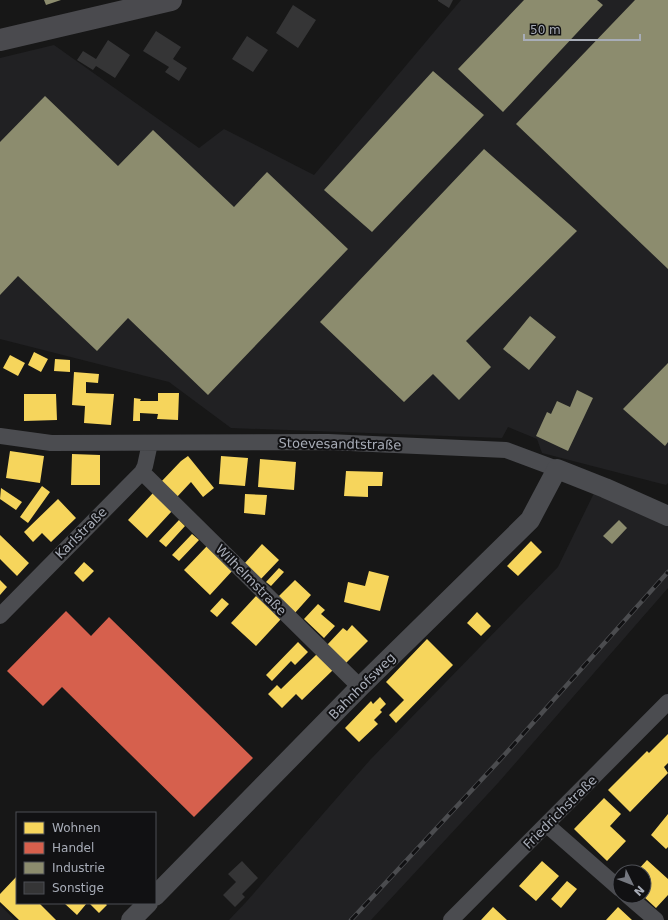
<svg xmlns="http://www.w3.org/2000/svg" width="668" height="920" viewBox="0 0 668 920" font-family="'DejaVu Sans',sans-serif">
  <rect width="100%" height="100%" fill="#171717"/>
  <!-- built -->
  <path fill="#212123" d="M461,0H668V483L666,485L542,453L537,439L508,427L502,438L231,428L169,382L0,339V58L54,45L199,148L224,129L314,175Z
    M595,491L668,524V588L498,783L371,920H229L247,901L370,760L558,567Z
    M0,905L15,920H0Z"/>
  <!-- homes -->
  <path fill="#f6d55c" d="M34,352L48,359L41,372L28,365Z
    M10,355L25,363L18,376L3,368Z
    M55,359L70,360V372L54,371Z
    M74,372L99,374L98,383L86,382V393L114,394L111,425L84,423L85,406L72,405Z
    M158,393H179L178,420L157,419L158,414L140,413V421H133L134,398L141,399L140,401H158Z
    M24,394H56L57,420L24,421Z
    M10,451L44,456L40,483L6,478Z
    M72,454L100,455V485H71Z
    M188,456L214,488L203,497L191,482L176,498L160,483L181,461Z
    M221,456L248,458L245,486L219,484Z
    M260,459L296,462L294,490L258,487Z
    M346,471L383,472L382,486H368V497L344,496Z
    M42,486L50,492L28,523L20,517Z
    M1,488L22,502L16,510L0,499Z
    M153,493L172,511L147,538L128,520Z
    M245,494L267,495L265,515L244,513Z
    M58,499L76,518L51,542L42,533L33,542L24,532Z
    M179,520L185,526L166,547L159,541Z
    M192,534L199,540L179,561L172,555Z
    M0,535L29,563L17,576L0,559Z
    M531,541L542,552L518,576L507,566Z
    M262,544L279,560L260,580L244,564Z
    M207,546L233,570L210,595L184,570Z
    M84,562L94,571L83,582L74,573Z
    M279,568L284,572L271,586L266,582Z
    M369,571L389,576L380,611L344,602L348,582L365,586Z
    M0,580L7,587L0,595Z
    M295,580L311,595L294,614L277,598Z
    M256,596L281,619L256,646L231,623Z
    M222,598L229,604L217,617L210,611Z
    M318,604L325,610L321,614L335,626L324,638L304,619Z
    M477,612L491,626L481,636L467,623Z
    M352,625L368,641L346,663L327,645L343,628L347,631Z
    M427,639L453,665L396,723L389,715L404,700L386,682Z
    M298,642L308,652L295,665L291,661L272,681L266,675Z
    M317,654L333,670L302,700L296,694L282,708L268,694L277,685L281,689Z
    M380,697L386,704L380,710L382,712L374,720L378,724L359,742L345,728L371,701L373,704Z
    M668,734V763L664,767L668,773L630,812L608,790L647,751L649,753Z
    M604,798L621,814L610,826L626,841L607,861L574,829Z
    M668,814V847L666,849L651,835Z
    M647,860L668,879V895L656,908L643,896H644V872H636Z
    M542,861L559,876L536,901L519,886Z
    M17,876V903H39L56,920H19L0,902V894Z
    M567,881L577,889L561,908L551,899Z
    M64,903H87L77,915Z
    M92,903H105L107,905L99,913L90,904Z
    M493,907L507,920H481Z
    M618,907L632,920H606Z"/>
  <!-- shops -->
  <path fill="#d6604d" d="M66,611L91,636L109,617L253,758L194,817L62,687L43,706L7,671Z"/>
  <!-- industry -->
  <path fill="#8c8c6e" d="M44,0H61L46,5Z
    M524,0H597L603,5L503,112L458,69Z
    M635,0H668V269L516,124Z
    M433,71L484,115L372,232L324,190Z
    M45,96L118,166L153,130L234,207L267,172L348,249L208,395L128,318L97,351L18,276L0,295V142Z
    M484,149L577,231L466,341L491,367L459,400L433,374L404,402L320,322Z
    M530,316L556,337L529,370L503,349Z
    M668,363V442L665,446L623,409Z
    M577,390L593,398L568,451L536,436L547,412L551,414L557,401L570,407Z
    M619,520L627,528L612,544L603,536Z"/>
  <!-- building -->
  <path fill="#353536" d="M438,0H453L449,8L438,1Z
    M293,5L316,20L298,48L276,33Z
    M156,31L181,47L173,59L187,68L179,81L165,72L169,67L143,51Z
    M247,36L268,50L253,72L232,59Z
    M108,40L130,55L115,78L96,66L93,70L77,60L83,51L96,59Z
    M242,861L258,878L242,894L245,897L235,907L223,895L236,882L228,874Z"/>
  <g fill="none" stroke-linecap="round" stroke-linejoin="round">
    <!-- minor -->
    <path stroke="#4b4c50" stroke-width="16" d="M0,436L51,443L328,442L506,450L557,469
      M142,472L360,687
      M0,616L142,472L145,466L150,443
      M547,825L620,889
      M628,896L656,920
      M451,920L668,702"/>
    <!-- tertiary -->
    <path stroke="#4b4c50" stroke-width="20" d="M155,896L360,687L530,520L557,469L605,488L668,516
      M131,920L148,903"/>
    <!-- secondary -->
    <path stroke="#4a4a4e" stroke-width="22" d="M0,40L171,0"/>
    <!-- rail casing -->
    <g stroke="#4b4c4f" stroke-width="4.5">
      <path id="rail" d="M351,920L498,762L668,572"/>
    </g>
    <!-- rail -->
    <use href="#rail" stroke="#111113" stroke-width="3" stroke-dasharray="9" stroke-linecap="butt"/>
  </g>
  <g text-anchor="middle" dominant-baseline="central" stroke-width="4" stroke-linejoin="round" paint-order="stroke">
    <!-- street labels -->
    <g font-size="13" fill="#a8adb8" stroke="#111113">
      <text transform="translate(340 444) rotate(1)">Stoevesandtstraße</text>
      <text transform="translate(81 533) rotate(-45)">Karlstraße</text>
      <text transform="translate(251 580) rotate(45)">Wilhelmstraße</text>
      <text transform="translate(362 686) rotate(-45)">Bahnhofsweg</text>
      <text transform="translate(560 812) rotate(-45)">Friedrichstraße</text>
    </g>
  </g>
  <!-- legend -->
  <rect x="16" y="812" width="140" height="92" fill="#111113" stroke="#4d4f55"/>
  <rect x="24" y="822" width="20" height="12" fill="#f6d55c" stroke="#4d4f55"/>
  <text x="52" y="832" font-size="12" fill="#a8adb8">Wohnen</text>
  <rect x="24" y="842" width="20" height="12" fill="#d6604d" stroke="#4d4f55"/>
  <text x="52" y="852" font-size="12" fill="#a8adb8">Handel</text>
  <rect x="24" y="862" width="20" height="12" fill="#8c8c6e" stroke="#4d4f55"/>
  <text x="52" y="872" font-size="12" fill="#a8adb8">Industrie</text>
  <rect x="24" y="882" width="20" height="12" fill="#353536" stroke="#4d4f55"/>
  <text x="52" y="892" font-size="12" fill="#a8adb8">Sonstige</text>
  <!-- north arrow -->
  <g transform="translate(632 884) rotate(133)"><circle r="19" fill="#111113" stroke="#4d4f55"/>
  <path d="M0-3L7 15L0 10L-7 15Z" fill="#757880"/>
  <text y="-6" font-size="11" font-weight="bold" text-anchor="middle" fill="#a8adb8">N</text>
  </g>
  <!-- scale -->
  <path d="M524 34v6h116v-6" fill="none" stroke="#a8adb8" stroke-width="2"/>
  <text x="530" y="34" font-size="12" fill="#a8adb8" stroke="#111113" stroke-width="3" paint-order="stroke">50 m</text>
</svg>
